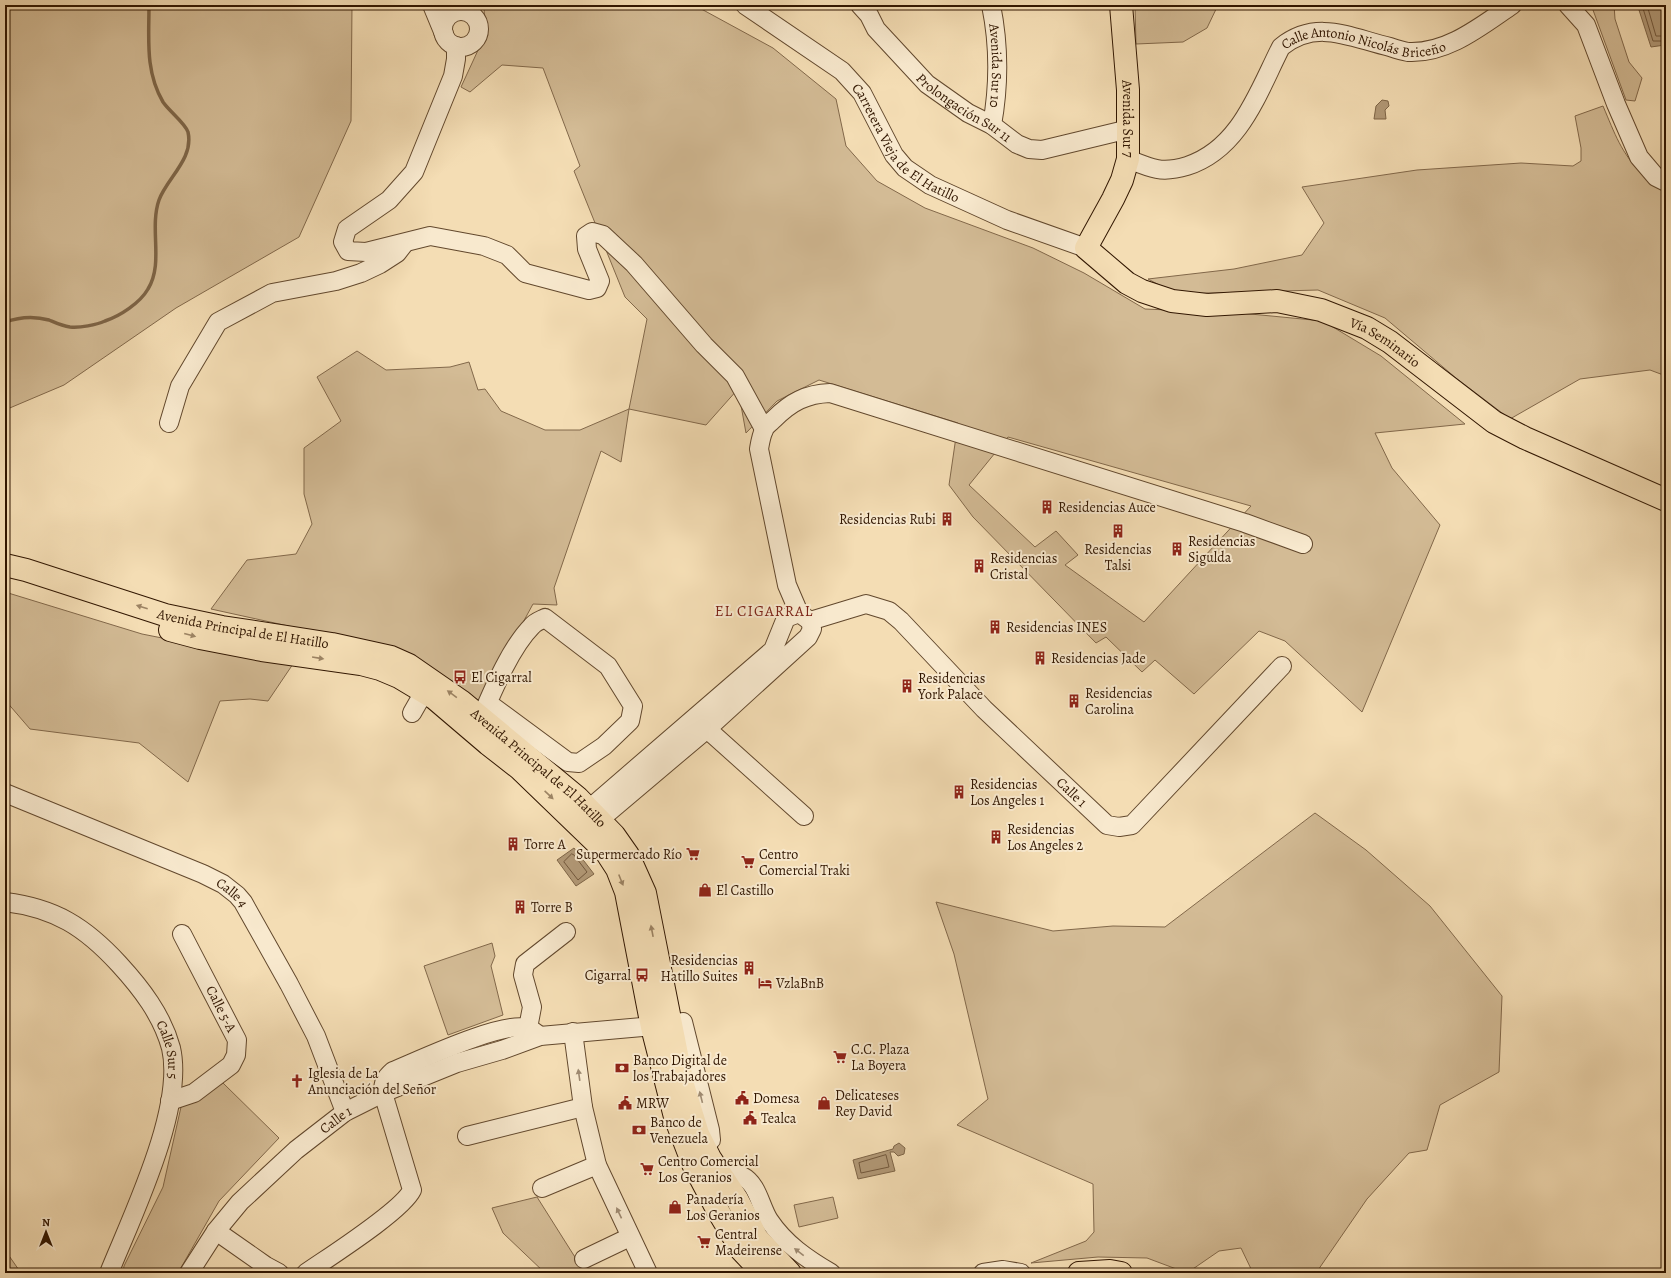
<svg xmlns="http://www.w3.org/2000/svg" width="1671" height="1278" viewBox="0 0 1671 1278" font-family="Alegreya,serif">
  <rect width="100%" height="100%" fill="#f4ddb4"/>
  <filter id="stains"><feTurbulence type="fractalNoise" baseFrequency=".005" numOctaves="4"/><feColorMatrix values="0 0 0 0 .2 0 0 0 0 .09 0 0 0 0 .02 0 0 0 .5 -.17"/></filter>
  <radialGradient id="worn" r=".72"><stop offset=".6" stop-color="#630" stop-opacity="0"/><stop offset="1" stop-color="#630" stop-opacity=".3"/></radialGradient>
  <!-- green -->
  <path fill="#d3bb95" stroke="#82684a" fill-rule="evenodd" d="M5,5H352L351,121L299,237L176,308L64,385L5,410Z
    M484,5H694L773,48L836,99L846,146L877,181L925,208L1033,248L1084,273L1145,309L1240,313L1323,321L1381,356L1465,424L1375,433L1392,468L1440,525L1362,712L1285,641L1259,631L1194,694L1155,660L1142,672L1106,637L1096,643L973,517L949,485L958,423L819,380L777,401L746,433L738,389L706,425L629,409L621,462L601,451L554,588L557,605L533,604L478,705L402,651L211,609L247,560L296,554L312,524L304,494V448L341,421L317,377L357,351L386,370L450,367L469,362L478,390L485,389L501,411L545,430H580L629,409L647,319L625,297L574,171L580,166L543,68L502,65L470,92L461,87L485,35ZM1008,437L1251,506L1144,622L1065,565L1078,555L1056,531L1035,547L969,485Z
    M1135,5H1218L1207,28L1183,42L1136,44Z
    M1597,5H1614L1615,19L1629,62L1642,78L1635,101L1626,100L1593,10Z
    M1603,106C1615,134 1621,153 1643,175C1650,182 1656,189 1666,191V376L1650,370L1580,379L1510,419L1456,378L1385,318L1318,290L1176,294L1148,279L1234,269L1302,255L1324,223L1302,187L1417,170L1521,163L1573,166L1581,161V148L1575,116Z
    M5,592L142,634L293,664L268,701L250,699L220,701L188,782L139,743L30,729L5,700Z
    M1315,813L1366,850L1430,906L1502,996L1499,1072L1440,1105L1427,1150L1409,1153L1367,1199L1316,1273H1253L1241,1248L1219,1251L1187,1273L1147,1258L1098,1257L1031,1263L1086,1241L1094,1232L1093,1184L957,1125L988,1099L954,954L936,902L1053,931L1113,926L1165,927Z
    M492,943L495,956L491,966L503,1015L448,1035L424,966Z
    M223,1083L279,1138L219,1201L178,1273H123L124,1266L163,1187L181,1107Z
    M537,1197L585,1273H545L503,1233L492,1208Z
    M833,1197L838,1218L799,1227L794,1205Z
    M5,1250L21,1273H5Z"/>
  <!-- water -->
  <path fill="#b29977" stroke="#7e6547" d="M1662,5L1666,6L1665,45L1651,47L1638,7Z
    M1382,100L1388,101L1389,106L1385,110L1386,119H1374L1376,106Z
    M574,848L594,874L576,886L557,860Z
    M899,1143L905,1148L904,1154L898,1156L894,1152H890L895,1171L858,1179L853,1160L893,1149L894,1146Z"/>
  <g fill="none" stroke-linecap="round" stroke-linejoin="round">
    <!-- shore -->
    <path stroke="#72583c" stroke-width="1" d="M1642,5L1653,41H1666
      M1647,5L1656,36H1666
      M572,854L574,855L587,872L578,880L564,862Z
      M886,1155L889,1167L861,1173L859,1163Z"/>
    <!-- stream -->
    <path stroke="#7e6547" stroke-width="3.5" d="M5,322C19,317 35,316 49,320C56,323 62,326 70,327C80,328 96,325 105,321C120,316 140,303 148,289C164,263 149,229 159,200C167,178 194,159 188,132C185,123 169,111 163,102C145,71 149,39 149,5"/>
    <!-- minor casing -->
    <g stroke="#62482d" stroke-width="20">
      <g id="minor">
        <path d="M432,5L444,34"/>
        <path id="s1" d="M745,5L842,71L862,93L894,155L905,168L930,185L1007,220L1086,248"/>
        <path id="s2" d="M860,5L869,15L876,29L927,84L968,113L992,125L1017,144L1029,149L1042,150L1129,129"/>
        <path id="s3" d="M991,5C999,44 999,86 992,125"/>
        <path d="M1568,5L1586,25L1616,104L1639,157L1656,177L1666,182"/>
        <circle cx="461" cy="29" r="18"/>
        <path d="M456,46V59L453,76L414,172L389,200L347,229L343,242L348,251L366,252L430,236L484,246L507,255L525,273L589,290L597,288L600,281L587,249L586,236L592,232L603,235L634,264L704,345L735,376L764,429"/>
        <path id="s4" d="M1128,159C1138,163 1147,167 1157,169C1168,171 1177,169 1187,166C1240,149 1258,92 1281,47C1317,18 1351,38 1390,47C1396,49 1402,51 1408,52C1447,54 1481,26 1512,5"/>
        <path d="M169,423L180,386L218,322L272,293L336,281L361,273L380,264L397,253L404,244"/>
        <path d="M799,613L787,585L759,449C760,443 761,436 764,430C765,426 771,422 774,419C791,402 806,394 830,393L1245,523L1303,544"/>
        <path d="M799,613L810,621L812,629L808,637L707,729L611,810L599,820L581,828L589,809L773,650L786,618Z"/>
        <path id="s5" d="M810,621L866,604L889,611L901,621L984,709L1107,825L1119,827L1132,825L1282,666"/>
        <path d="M412,713L424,692"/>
        <path d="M481,718C493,690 511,647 532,626C535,622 541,620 545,618L608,666L633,706L630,721L604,746L579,763L568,762L488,703"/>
        <path d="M707,729L804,816"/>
        <path id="s6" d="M5,793L203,874L223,884L237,895L243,902L289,984L316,1036L345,1112"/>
        <path id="s7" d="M5,902C55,908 85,927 119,964C141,988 162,1015 171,1048C185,1108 132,1216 109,1273"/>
        <path d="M683,1022L710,1130L711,1140L705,1146"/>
        <path d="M528,1028L532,1007L523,975L525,964L566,932"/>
        <path d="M573,1032L583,1107L597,1165L648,1273"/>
        <path d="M170,1101L194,1093L231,1065L236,1055L237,1040L182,934"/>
        <path d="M467,1136L583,1107"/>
        <path d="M716,1168C724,1170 734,1172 742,1176C758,1184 760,1206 769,1220C785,1244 807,1259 831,1273"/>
        <path d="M542,1188L597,1165"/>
        <path d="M216,1231L266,1266L279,1273"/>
        <path d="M584,1259L630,1237"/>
        <path id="s8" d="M189,1273L216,1231L240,1202L296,1150L345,1112L383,1093L457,1063L502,1050L540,1036L665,1025"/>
        <path d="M306,1273C329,1257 402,1211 412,1190L383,1093C383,1082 385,1078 393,1071C420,1060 502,1021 527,1028C532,1029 537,1034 540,1036"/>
        <path d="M983,1273L1003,1270L1021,1273"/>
      </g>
    </g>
    <!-- major casing -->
    <g stroke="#311600" stroke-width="24">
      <g id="major">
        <path id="s9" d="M1121,5L1128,90V159L1122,180L1113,199L1086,248L1127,283L1142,291L1172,301L1207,305L1277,301L1321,310L1367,328L1390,342L1494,422L1525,438L1666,500"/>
        <path id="s10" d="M5,565L26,570L165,615L222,627L332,644L391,657L409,665L461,701L578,798L614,835L628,855L645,893L683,1085L698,1134L710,1158L737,1199L757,1238L790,1273"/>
        <path d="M170,630L200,638L262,650L361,664L380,669L399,677L434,698L488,744L520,769L606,852L617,869L626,892L652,1027L675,1117L693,1164L718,1211L742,1251L763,1273"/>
        <path d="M1079,1273L1110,1271L1121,1273"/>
      </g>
    </g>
    <!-- minor -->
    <use href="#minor" stroke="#f8e9ce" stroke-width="18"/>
    <!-- major -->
    <use href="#major" stroke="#f4ddb4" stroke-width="22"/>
  </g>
  <!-- one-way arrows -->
  <defs><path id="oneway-solid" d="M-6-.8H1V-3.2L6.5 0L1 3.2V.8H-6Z"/></defs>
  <g fill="#9c8363">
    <use href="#oneway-solid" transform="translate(142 607) rotate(-162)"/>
    <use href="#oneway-solid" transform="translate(190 635) rotate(15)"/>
    <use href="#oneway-solid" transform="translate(318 658) rotate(9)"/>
    <use href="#oneway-solid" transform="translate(452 694) rotate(-144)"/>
    <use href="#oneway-solid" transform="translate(549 795) rotate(43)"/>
    <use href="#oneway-solid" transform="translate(621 880) rotate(68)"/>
    <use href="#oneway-solid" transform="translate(652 931) rotate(-101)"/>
  </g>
  <g fill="#9e8a71">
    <use href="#oneway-solid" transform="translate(579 1075) rotate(-98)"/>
    <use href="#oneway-solid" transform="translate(701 1097) rotate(-104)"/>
    <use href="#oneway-solid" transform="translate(619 1213) rotate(-115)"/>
    <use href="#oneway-solid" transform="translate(799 1252) rotate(-142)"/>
  </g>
  <!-- icons -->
  <defs>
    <g id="building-bare" transform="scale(1.08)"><path d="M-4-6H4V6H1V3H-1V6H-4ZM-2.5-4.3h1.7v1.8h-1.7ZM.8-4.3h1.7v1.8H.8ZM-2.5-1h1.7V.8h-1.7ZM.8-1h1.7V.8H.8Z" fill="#8f2418" stroke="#f8e9ce" stroke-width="2.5" paint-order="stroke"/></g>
    <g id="bus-bare" transform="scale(1.08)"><path d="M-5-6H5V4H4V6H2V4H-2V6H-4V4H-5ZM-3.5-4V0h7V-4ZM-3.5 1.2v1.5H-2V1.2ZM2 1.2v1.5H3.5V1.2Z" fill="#8f2418" stroke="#f8e9ce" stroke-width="2.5" paint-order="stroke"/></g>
    <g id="supermarket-bare" transform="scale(1.08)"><path d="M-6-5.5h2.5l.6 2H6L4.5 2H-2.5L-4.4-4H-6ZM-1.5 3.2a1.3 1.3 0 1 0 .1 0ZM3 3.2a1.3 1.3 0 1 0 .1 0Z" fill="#8f2418" stroke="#f8e9ce" stroke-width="2.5" paint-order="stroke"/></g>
    <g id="shop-bare" transform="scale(1.08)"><path d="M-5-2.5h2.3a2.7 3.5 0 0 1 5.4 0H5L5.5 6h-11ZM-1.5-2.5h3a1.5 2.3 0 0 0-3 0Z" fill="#8f2418" stroke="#f8e9ce" stroke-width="2.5" paint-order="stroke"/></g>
    <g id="hotel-bare" transform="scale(1.08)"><path d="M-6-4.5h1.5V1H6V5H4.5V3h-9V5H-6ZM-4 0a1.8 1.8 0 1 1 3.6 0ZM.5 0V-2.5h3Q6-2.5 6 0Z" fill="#8f2418" stroke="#f8e9ce" stroke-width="2.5" paint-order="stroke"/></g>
    <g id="bank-bare" transform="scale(1.08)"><path d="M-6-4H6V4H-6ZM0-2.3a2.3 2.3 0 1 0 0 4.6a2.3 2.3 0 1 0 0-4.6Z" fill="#8f2418" stroke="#f8e9ce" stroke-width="2.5" paint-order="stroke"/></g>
    <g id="church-bare" transform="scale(1.08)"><path d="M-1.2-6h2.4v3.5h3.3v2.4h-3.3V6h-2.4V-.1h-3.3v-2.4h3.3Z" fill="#8f2418" stroke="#f8e9ce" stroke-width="2.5" paint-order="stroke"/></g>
    <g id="civic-bare" transform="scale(1.08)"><path d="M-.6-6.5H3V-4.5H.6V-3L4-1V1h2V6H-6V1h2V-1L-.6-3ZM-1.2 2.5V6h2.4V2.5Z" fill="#8f2418" stroke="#f8e9ce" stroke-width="2.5" paint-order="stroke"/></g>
  </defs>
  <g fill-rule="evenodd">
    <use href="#building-bare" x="1047" y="507"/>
    <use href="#building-bare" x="947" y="519"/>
    <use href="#building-bare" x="1118" y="531"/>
    <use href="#building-bare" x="1177" y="549"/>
    <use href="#building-bare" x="979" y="566"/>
    <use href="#building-bare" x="995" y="627"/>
    <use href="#building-bare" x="1040" y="658"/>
    <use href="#bus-bare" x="460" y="677"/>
    <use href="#building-bare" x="907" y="686"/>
    <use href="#building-bare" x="1074" y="701"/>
    <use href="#building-bare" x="959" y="792"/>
    <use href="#building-bare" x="996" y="837"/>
    <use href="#building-bare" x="513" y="844"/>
    <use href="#supermarket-bare" x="693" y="854"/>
    <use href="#supermarket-bare" x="748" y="862"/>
    <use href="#shop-bare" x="705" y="890"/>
    <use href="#building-bare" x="520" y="907"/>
    <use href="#building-bare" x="749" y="968"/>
    <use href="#bus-bare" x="642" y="975"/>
    <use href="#hotel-bare" x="765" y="983"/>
    <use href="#supermarket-bare" x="840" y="1057"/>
    <use href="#bank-bare" x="622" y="1068"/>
    <use href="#church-bare" x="297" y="1081"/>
    <use href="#civic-bare" x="742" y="1098"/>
    <use href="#civic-bare" x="625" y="1103"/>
    <use href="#shop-bare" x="824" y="1103"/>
    <use href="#civic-bare" x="750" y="1118"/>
    <use href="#bank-bare" x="639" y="1130"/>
    <use href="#supermarket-bare" x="647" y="1169"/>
    <use href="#shop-bare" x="675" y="1207"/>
    <use href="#supermarket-bare" x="704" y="1242"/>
  </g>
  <g text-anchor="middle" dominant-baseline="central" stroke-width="4" stroke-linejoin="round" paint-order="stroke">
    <!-- street labels -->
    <g font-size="14" fill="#311600" stroke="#f8e9ce">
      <text stroke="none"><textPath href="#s4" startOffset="304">Calle Antonio Nicolás Briceño</textPath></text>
      <text stroke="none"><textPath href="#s3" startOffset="61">Avenida Sur 10</textPath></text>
      <text stroke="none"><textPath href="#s2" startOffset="148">Prolongación Sur 11</textPath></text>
      <text stroke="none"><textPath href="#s9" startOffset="114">Avenida Sur 7</textPath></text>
      <text stroke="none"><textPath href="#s1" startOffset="216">Carretera Vieja de El Hatillo</textPath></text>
      <text stroke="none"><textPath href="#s9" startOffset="578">Vía Seminario</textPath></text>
      <text stroke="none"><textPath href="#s10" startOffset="247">Avenida Principal de El Hatillo</textPath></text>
      <text stroke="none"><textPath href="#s10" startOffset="583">Avenida Principal de El Hatillo</textPath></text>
      <text stroke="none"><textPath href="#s5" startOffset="340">Calle 1</textPath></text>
      <text stroke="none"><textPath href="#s6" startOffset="249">Calle 4</textPath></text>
      <text transform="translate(221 1009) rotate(63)">Calle 5-A</text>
      <text stroke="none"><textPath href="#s7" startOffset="234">Calle Sur 5</textPath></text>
      <text stroke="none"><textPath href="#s8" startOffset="214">Calle 1</textPath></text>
    </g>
    <!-- poi labels -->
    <g font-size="14" fill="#311600" stroke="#f8e9ce" text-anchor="start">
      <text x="1058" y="507">Residencias Auce</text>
      <text x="936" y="519" text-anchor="end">Residencias Rubi</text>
      <text x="1188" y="541">Residencias<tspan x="1188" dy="16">Sigulda</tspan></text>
      <text x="1118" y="549" text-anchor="middle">Residencias<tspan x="1118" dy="16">Talsi</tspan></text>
      <text x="990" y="558">Residencias<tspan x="990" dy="16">Cristal</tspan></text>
      <text x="1006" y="627">Residencias INES</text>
      <text x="1051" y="658">Residencias Jade</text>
      <text x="471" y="677">El Cigarral</text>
      <text x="918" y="678">Residencias<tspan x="918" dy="16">York Palace</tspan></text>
      <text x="1085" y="693">Residencias<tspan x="1085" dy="16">Carolina</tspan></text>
      <text x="970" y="784">Residencias<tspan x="970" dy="16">Los Angeles 1</tspan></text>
      <text x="1007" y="829">Residencias<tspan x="1007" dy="16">Los Angeles 2</tspan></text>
      <text x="524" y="844">Torre A</text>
      <text x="682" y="854" text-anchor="end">Supermercado Río</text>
      <text x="759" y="854">Centro<tspan x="759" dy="16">Comercial Traki</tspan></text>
      <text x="716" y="890">El Castillo</text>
      <text x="531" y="907">Torre B</text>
      <text x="738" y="960" text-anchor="end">Residencias<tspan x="738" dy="16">Hatillo Suites</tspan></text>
      <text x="631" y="975" text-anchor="end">Cigarral</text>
      <text x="776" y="983">VzlaBnB</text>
      <text x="851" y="1049">C.C. Plaza<tspan x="851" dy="16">La Boyera</tspan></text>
      <text x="633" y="1060">Banco Digital de<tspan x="633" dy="16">los Trabajadores</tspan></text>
      <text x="308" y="1073">Iglesia de La<tspan x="308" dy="16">Anunciación del Señor</tspan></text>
      <text x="835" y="1095">Delicateses<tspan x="835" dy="16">Rey David</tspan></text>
      <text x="753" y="1098">Domesa</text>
      <text x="636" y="1103">MRW</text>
      <text x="761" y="1118">Tealca</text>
      <text x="650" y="1122">Banco de<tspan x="650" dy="16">Venezuela</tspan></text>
      <text x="658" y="1161">Centro Comercial<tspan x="658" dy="16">Los Geranios</tspan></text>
      <text x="686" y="1199">Panadería<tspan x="686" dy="16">Los Geranios</tspan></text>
      <text x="715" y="1234">Central<tspan x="715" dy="16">Madeirense</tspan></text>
    </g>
    <!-- neighbourhood labels -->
    <g font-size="15" letter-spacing="1" fill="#7a1f14" stroke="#f8e9ce">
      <text x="764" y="611">EL CIGARRAL</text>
    </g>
  </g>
  <!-- margin -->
  <rect width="1671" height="1278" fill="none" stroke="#f4ddb4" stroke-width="20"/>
  <rect x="6" y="6" width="1659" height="1266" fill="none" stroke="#311600" stroke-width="2"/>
  <rect x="10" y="10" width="1651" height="1258" fill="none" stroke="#311600"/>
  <!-- north arrow -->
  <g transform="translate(46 1232)" stroke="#f8e9ce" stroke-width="3" paint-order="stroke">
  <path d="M0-3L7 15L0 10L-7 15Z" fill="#311600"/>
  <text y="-6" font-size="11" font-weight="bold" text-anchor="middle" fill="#311600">N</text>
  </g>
  <rect width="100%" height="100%" filter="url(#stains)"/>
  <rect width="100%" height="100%" fill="url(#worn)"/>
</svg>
